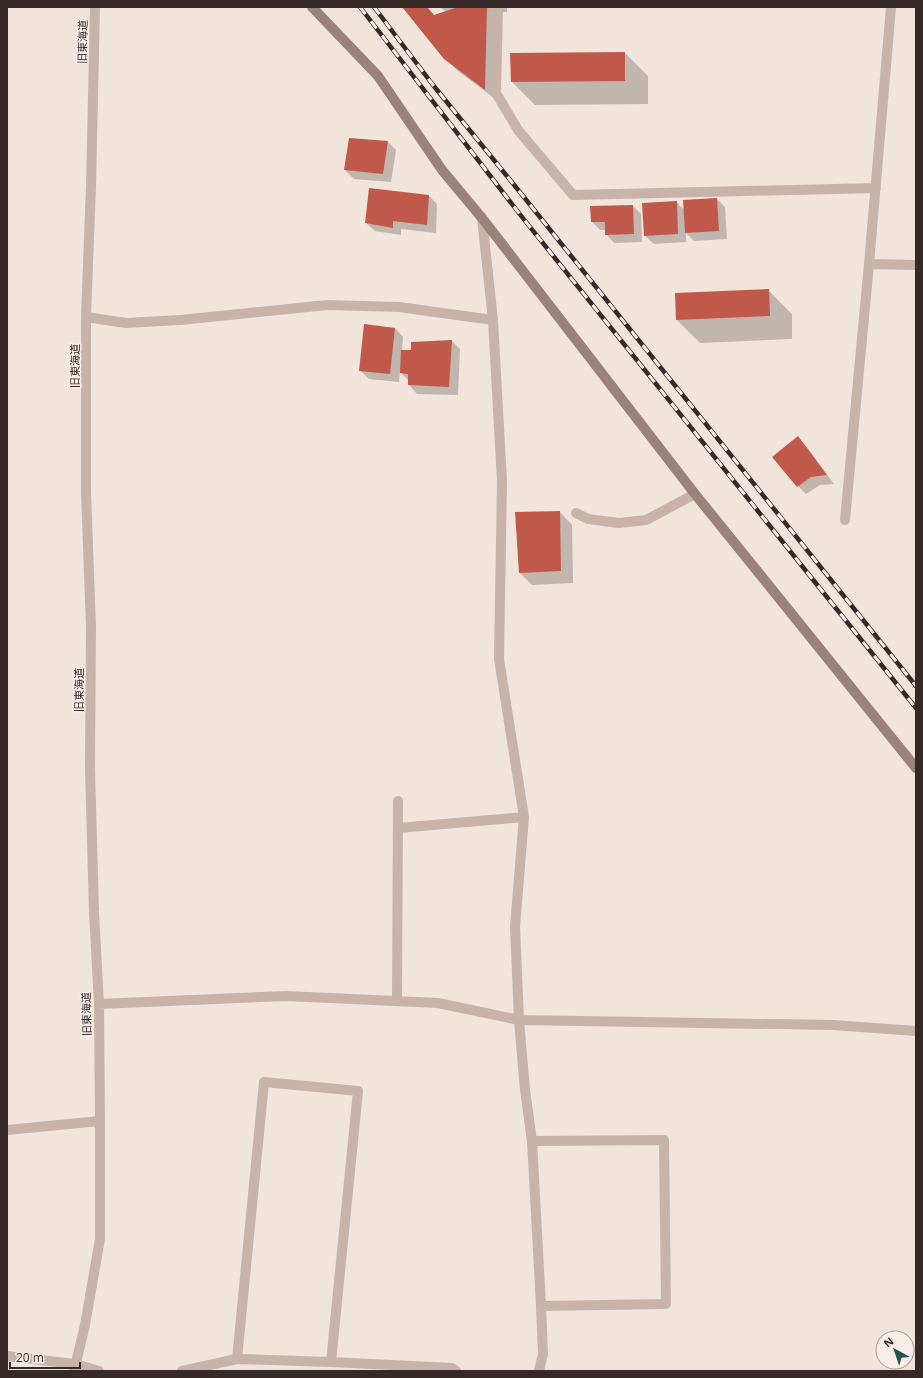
<svg xmlns="http://www.w3.org/2000/svg" width="923" height="1378" viewBox="0 0 923 1378" font-family="'Open Sans','Noto Sans JP',sans-serif">
  <rect width="100%" height="100%" fill="#f0e4db"/>
  <!-- shadow -->
  <path fill="#0003" d="M404,7H427L435,16L446,12L440,7H507V12L492,13L500,20L498,101L458,71L445,58Z
    M625,53L648,76V104L535,105L512,82Z
    M388,142L396,150L391,182L354,179L345,170Z
    M429,196L437,204L436,233L401,229V235L375,231L366,223Z
    M717,199L725,207L727,239L694,241L686,233V242L654,244L645,236L676,202L684,210Z
    M633,206L641,214L642,242L614,243L606,234V230H600L592,222L591,207Z
    M768,290L792,314V339L700,343L677,320Z
    M365,326L395,328L403,337L402,351H412L452,341L460,349L458,395L417,394L409,385V381L400,372L399,382L369,379L360,370Z
    M798,438L806,446L834,484L820,485L806,494L798,486Z
    M560,512L572,525L573,583L532,585L519,572Z"/>
  <!-- building -->
  <path fill="#c05949" d="M402,7H427L434,15L458,7H487L485,90L444,59Z
    M625,52V81L511,82L510,53Z
    M349,138L388,141L383,174L344,170Z
    M369,188L429,195L427,225L393,221V228L365,223Z
    M717,198L719,231L685,233L683,200Z
    M677,201L678,234L644,236L642,203Z
    M633,205L634,234L605,235V222H591L590,206Z
    M769,289L770,316L676,320L675,293Z
    M364,324L395,328L390,374L359,371Z
    M452,340L449,387L408,385V374L400,373L401,350H411V342Z
    M798,436L827,475L811,477L797,487L772,457Z
    M560,511L561,571L519,573L515,512Z"/>
  <g fill="none" stroke-linecap="round" stroke-linejoin="round">
    <!-- lane -->
    <path stroke="#c8b3a8" stroke-width="10" d="M576,513L588,519L619,523L646,520L695,494"/>
    <!-- street -->
    <path stroke="#c8b3a8" stroke-width="10" d="M498,7L496,93L518,130L573,195L876,188
      M482,218L493,320L502,481L499,659L524,817L515,926L519,1020L525,1090L532,1141L541,1306L543,1354L539,1371
      M869,264L916,265
      M86,317L126,323L180,320L327,305L399,307L493,320
      M845,520L869,264L891,7
      M398,828L524,817
      M397,1001L398,801
      M99,1004L286,996L438,1003L519,1020L833,1025L916,1031
      M7,1130L100,1121
      M532,1141L664,1140L666,1304L541,1306
      M7,1356L75,1364L99,1371
      M237,1359L264,1082L358,1091L331,1362
      M74,1371L85,1325L100,1239V1121L99,1004L94,912L90,769L91,627L86,492V317L91,186L95,7
      M182,1371L237,1359L331,1362L452,1368L456,1371"/>
    <!-- secondary -->
    <path stroke="#9b8279" stroke-width="10" d="M312,7L378,76L442,170L482,218L695,494L916,768"/>
    <!-- rail casing -->
    <g stroke="#352a28" stroke-width="4.5">
      <path id="rail" d="M360,7L522,217L916,708
        M374,7L433,85L511,181L916,686"/>
    </g>
    <!-- rail -->
    <use href="#rail" stroke="#f8eee7" stroke-width="3" stroke-dasharray="9" stroke-linecap="butt"/>
  </g>
  <g text-anchor="middle" dominant-baseline="central" stroke-width="3" stroke-linejoin="round" paint-order="stroke">
    <!-- street labels -->
    <g font-size="11" fill="#352a28" stroke="#f8eee7">
      <text transform="translate(82 42) rotate(-89)">旧東海道</text>
      <text transform="translate(74 366) rotate(-90)">旧東海道</text>
      <text transform="translate(78 690) rotate(-90)">旧東海道</text>
      <text transform="translate(86 1014) rotate(-91)">旧東海道</text>
    </g>
  </g>
  <!-- border -->
  <rect width="923" height="1378" fill="none" stroke="#352a28" stroke-width="16"/>
  <!-- north arrow -->
  <g transform="translate(895 1350) rotate(320)"><circle r="19" fill="#f8eee7" stroke="#aaa09b"/>
  <path d="M0-3L7 15L0 10L-7 15Z" fill="#1f5452"/>
  <text y="-6" font-size="11" font-weight="bold" text-anchor="middle" fill="#352a28">N</text>
  </g>
  <!-- scale -->
  <path d="M10 1362v6h70v-6" fill="none" stroke="#352a28" stroke-width="2"/>
  <text x="16" y="1362" font-size="12" fill="#352a28" stroke="#f8eee7" stroke-width="3" paint-order="stroke">20 m</text>
</svg>
